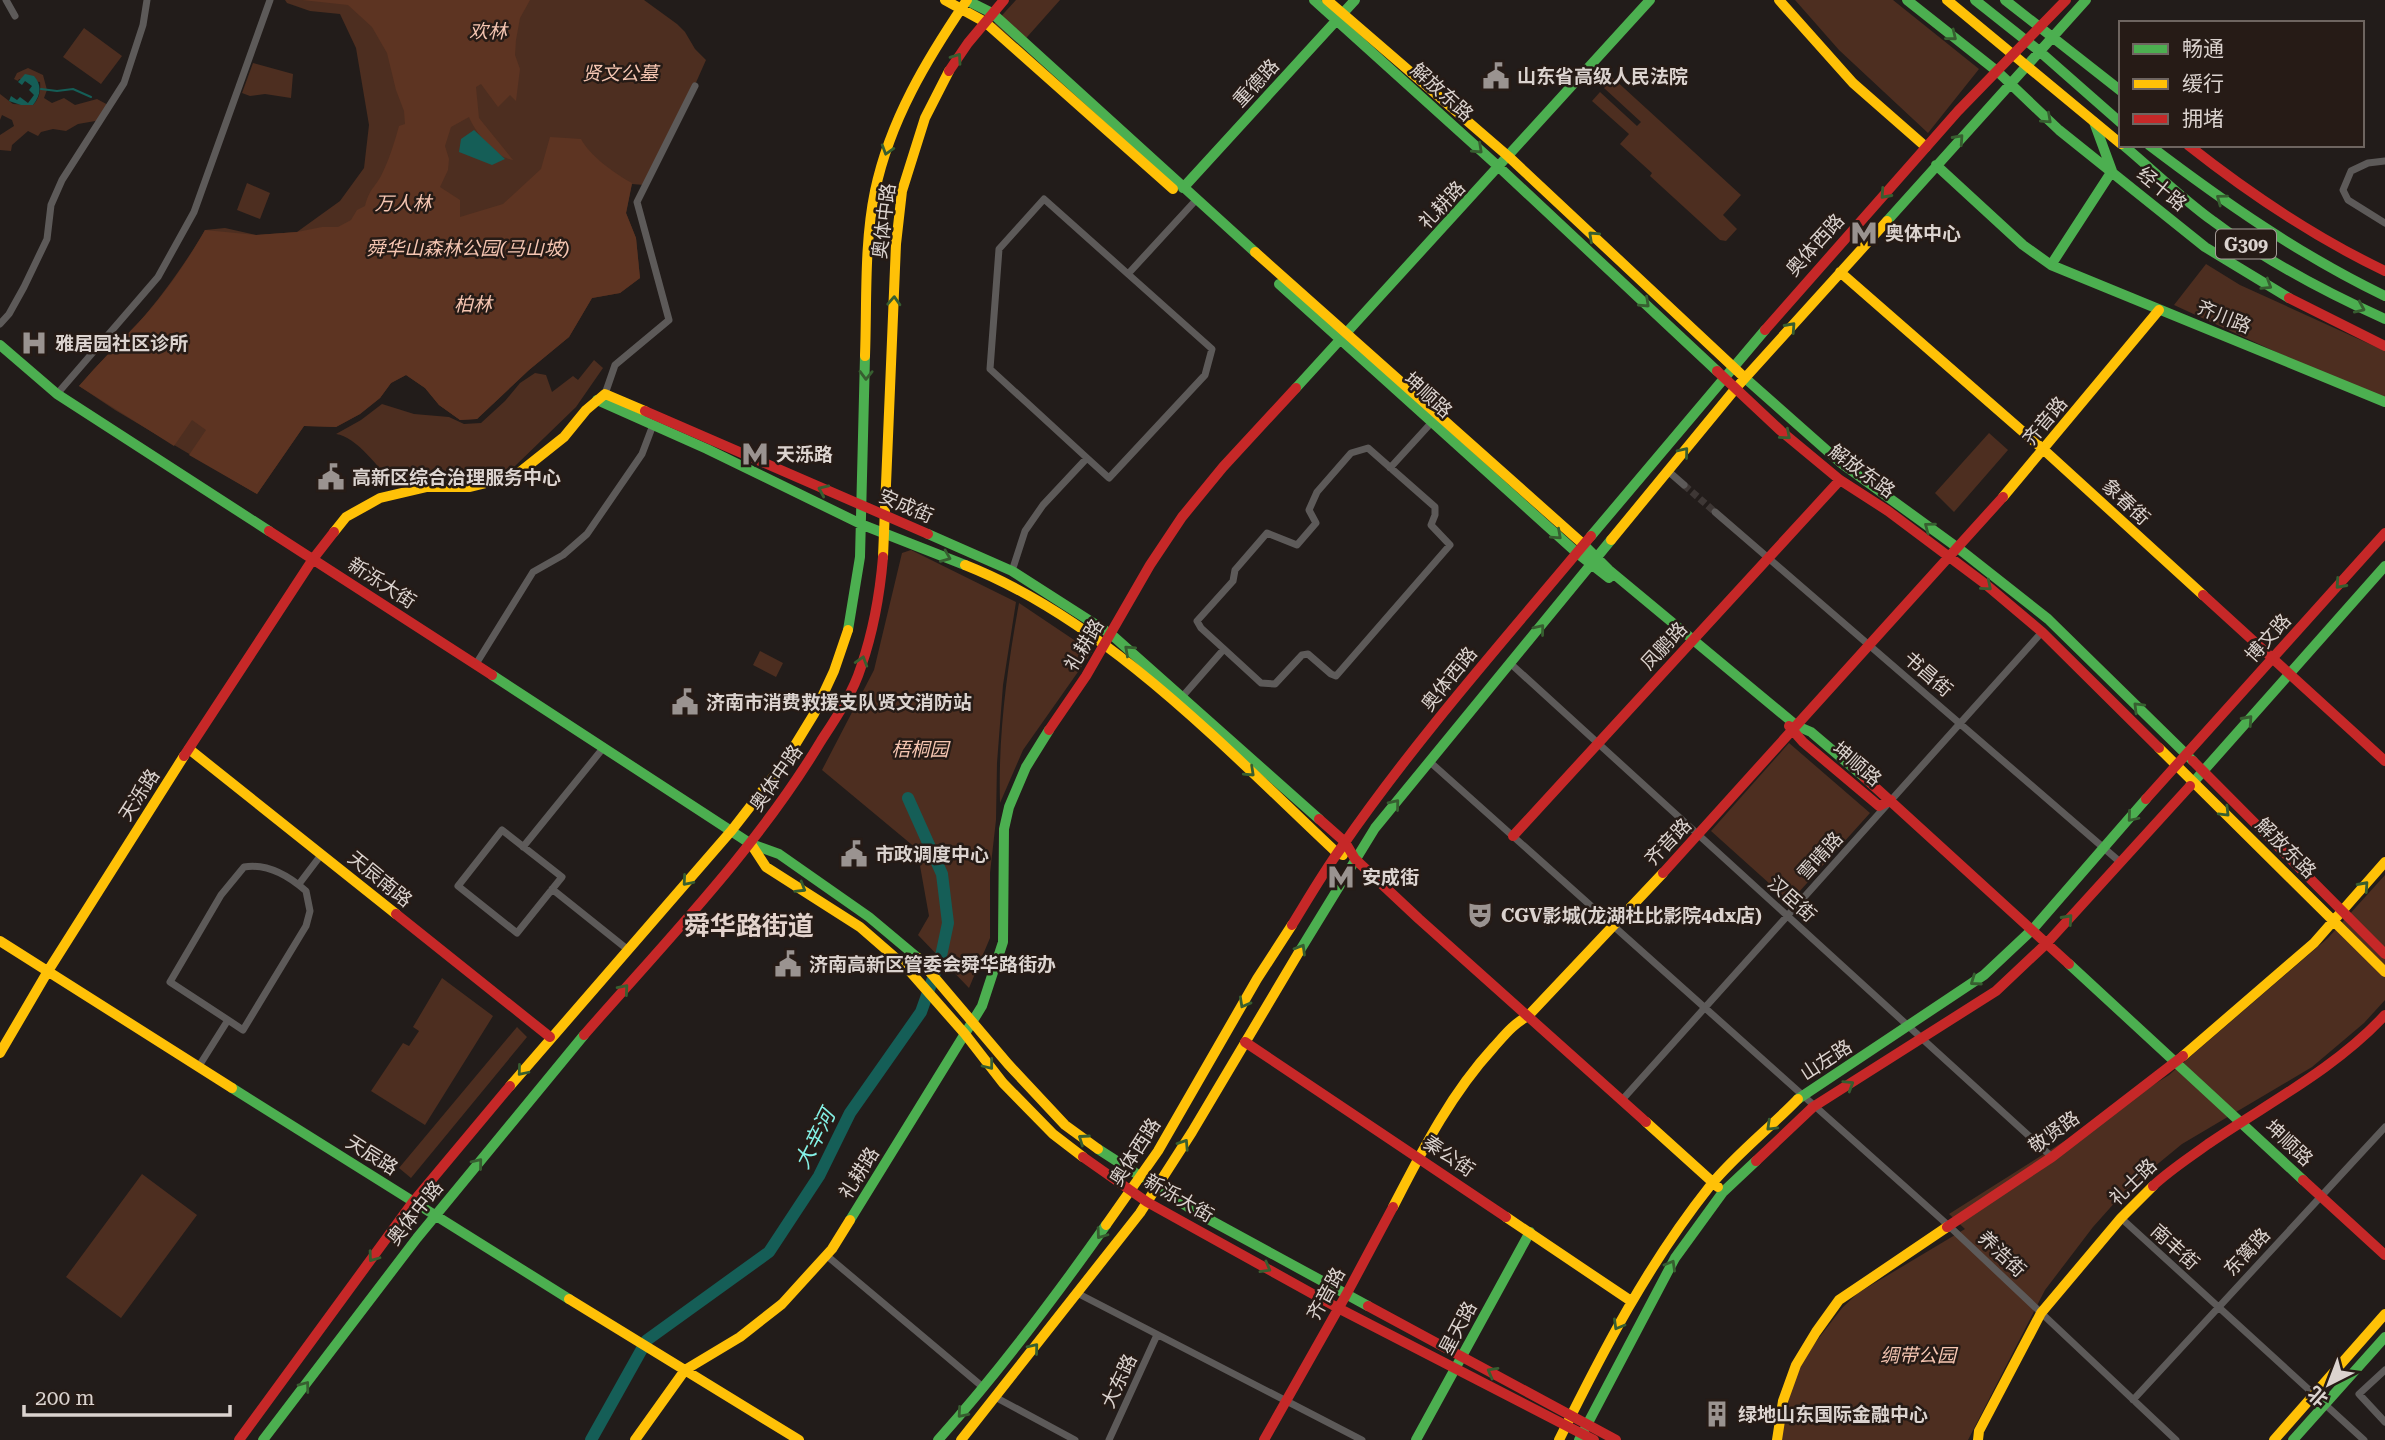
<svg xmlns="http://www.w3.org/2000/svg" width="2385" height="1440" viewBox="0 0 2385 1440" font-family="'Roboto Serif','Noto Sans SC',serif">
  <rect width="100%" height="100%" fill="#221c1a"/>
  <!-- green -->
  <path fill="#4d2e20" d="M285,0H644L677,24L685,32L695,49L706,60L678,123L644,185L632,184L626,213L636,238L640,278L620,293L592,298L569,337L529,370L477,419L460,420L439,405L425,388L406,375L391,383L380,398L360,414L336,427L304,426L257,494L115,410L79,386C98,364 118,344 139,322C160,299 189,258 205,230L225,228L256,235L297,232L340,201L364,168L369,125L356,48L340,14L310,11L287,3Z
    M1016,0H1060L1020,45L994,24Z
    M1795,0H1893L1979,69L1928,133L1839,50Z
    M84,28L122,56L101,84L63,57Z
    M253,63L293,74L291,98L265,94L250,96L242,93Z
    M28,68L43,75L47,90L44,98L52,103L64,98L75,105L97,99L110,106L101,120L78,124L66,131L53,129L41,132L38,136L28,131L12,145L11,151L0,150V135L14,126L12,120L2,115L0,120V94L13,104L33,105C39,99 41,91 40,82L19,79L18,81L14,79L17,73Z
    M1613,78L1741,195L1723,215L1737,229L1726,241L1720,240L1650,176L1652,173L1620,144L1629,134L1592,101L1600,92L1637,126L1641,122L1604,88Z
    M247,183L270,193L260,219L237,210Z
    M2206,264L2240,285L2385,351V402L2174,305Z
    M594,360L603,368L576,407L514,467L489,475L465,479L438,477L393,485C381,470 356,436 336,434L361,420L382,404L414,414L449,417L464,424L481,423L505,401L520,383L535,373L546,375L552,392L573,376L578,380Z
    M1989,433L2008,450L1954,512L1935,493Z
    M911,550L1016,602L1003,685L997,763L996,820L990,873V938L969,988L918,935L929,916L917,849L822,770L874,670L902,553Z
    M1019,603L1092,652L1023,750L1000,803C998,735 1007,669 1019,603Z
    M760,651L783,663L776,677L753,665Z
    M1789,743L1870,813L1790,902L1711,831Z
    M2385,875V1000L2364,1023L2312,1067L2182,1144L2126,1190L2093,1227L2045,1290L1968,1440H1782L1780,1414L1805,1356L1842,1308L1858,1293L1965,1229L1949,1214L2169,1075L2328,938Z
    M442,978L493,1016L425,1125L371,1091L403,1043L409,1046L419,1031L413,1027Z
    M517,1027L527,1037L411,1178L399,1168Z
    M142,1174L197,1215L121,1318L66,1277Z"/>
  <!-- forest -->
  <path fill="#5d3422" d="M302,0H530L520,18L516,40L515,55L520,69L516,101L510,95L498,107L481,84L476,87L479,118L513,160C496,158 475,132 469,117L451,127L445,146L449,159L448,170L440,187L460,200V217L503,204L541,169L550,137L581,139C589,155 615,174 632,183L626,213L636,238L640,278L620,293L592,298L569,337L529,370L477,419L460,420L439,405L425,388L406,375L391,383L380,398L360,414L336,427L304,426L257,494L189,455L206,430L192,420L174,446L79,386C98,364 118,344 139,322C162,298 189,259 205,230L256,235L297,232L322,227H338L351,220L357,210L365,206C370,188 373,190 381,176C389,160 394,144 399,126L405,124L404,111L396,90L387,53L372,27L348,5Z"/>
  <!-- water -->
  <path fill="#155e57" d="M25,74L34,76C42,85 41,95 33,105H21L9,101L11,96L17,100L20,97L28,103L34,95L29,90L32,86L25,81L22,85L18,82Z
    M474,130L505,159L492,165L459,152L461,139Z"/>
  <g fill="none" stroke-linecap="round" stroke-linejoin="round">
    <!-- stream -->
    <path stroke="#155e57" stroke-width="2" d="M41,89L57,91L73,89L91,97"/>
    <!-- river -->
    <path stroke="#155e57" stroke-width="12" d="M591,1440L647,1340L769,1252L819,1176L850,1113L921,1012L941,956L948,923L942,874L908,798"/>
    <!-- street-tunnel -->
    <path stroke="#3e3735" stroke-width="7" stroke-dasharray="7 3.5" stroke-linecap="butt" d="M1684,485L1715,512"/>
    <!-- street -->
    <path stroke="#5d5a59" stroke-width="7" d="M6,0L15,16
      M2385,161L2368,163L2351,171L2343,190L2348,200L2385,223
      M0,324L9,314L24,287L47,239L51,205L62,180L124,83L143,25L147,0
      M57,394L158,277L194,212L270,0
      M605,394L615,365L669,320L637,202L695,86
      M1087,458L990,369L999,249L1044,199L1128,274
      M1390,468L1432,422
      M1668,471L1684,485
      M1715,512L2120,862
      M1012,571L1025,531L1043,505L1087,458L1109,478L1205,375L1212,349L1128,274L1196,200
      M476,664L533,572L563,555L587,534L642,454L653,425
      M1511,664L2052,1157
      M1182,697L1224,649L1201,628L1197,621L1233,581L1235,570L1267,533L1297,545L1316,523L1309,510L1317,492L1351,453L1368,448L1435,507V515L1431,525L1450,545L1336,676L1331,674L1308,654L1302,655L1275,684L1261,683L1224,649
      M1430,762L1949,1226L2176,1440
      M502,830L562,877L517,933L458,886Z
      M523,847L604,747
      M299,884L321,855
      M552,889L627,949
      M199,1066L228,1020L243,1030L306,926L310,911L306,891C289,876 268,863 244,867L221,895L170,982L228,1020
      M1622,1100L2042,632
      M2121,1218L2364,1440
      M826,1255L984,1388
      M1077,1293L1362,1440
      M2385,1370L2359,1394L2385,1422
      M995,1397L1075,1440
      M2133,1400L2385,1127
      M1109,1440L1157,1335"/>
    <!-- fast -->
    <path stroke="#4caf50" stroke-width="10" d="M966,0L992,13L1255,252
      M1314,0L1500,168L1717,371
      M1907,0L1998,72L2059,130L2205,247L2289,298
      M1975,0L2038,50L2121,123
      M2005,0L2121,91
      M2094,122L2112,171
      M2123,145C2153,170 2181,198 2213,221C2266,261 2325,292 2385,319
      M2149,145C2224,202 2300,255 2385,296
      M1936,165L2023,245L2051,265L2385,402
      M1183,188L1355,0
      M1887,221L2086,0
      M2051,265L2112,171
      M1279,284L1577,553L1609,578
      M0,345L57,394L269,531
      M1745,378L1841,463L1958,548L2048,619L2193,761
      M1296,388L1650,0
      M597,400L707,449L863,525L965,565
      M928,534L1012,571L1112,635L1319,819
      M1591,536L1765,330
      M1583,544L1609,570L1797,726L1811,732L1864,777
      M848,630L860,557L865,356
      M492,675L751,844L779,854L869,917L918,958
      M2190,786L2385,566
      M1299,952L1375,828L1611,540
      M2069,964L2303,1180
      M232,1088L569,1299
      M1798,1099L1984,975L2033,929L2146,799
      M1098,1149L1199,1214L1368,1306
      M850,1220L982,1006L1003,942L1004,829L1009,807L1026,767L1049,730
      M263,1440L417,1238L584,1035
      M938,1440C999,1372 1053,1300 1106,1225
      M1416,1440L1530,1232
      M1579,1440L1675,1258L1723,1192L1756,1161
      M2293,1440L2385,1337"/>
    <!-- slow -->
    <path stroke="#ffc107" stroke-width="10" d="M945,0L985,22L1173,189
      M1327,0L1509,157L1745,378
      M1779,0L1853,83L1926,147
      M1947,0L2121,144
      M1255,252L1583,544
      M1840,272L2044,450L2203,595
      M865,356C867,301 864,244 875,191C890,120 927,59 967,0
      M2003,497L2159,310
      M334,532L346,517L380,498L427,487H470L515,476L564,437L586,410L605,394L645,411
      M1611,540L1736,388L1887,221
      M883,557L896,244L902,191L925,118L949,71
      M965,565C1107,621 1227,750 1337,853L1343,855
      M2159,748L2385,972
      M189,749L396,914
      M751,844L766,867L860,927L906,967L965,1034L1003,1083L1053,1134L1083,1157
      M0,941L232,1088
      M918,958L1008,1064L1065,1125L1098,1149
      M0,1053L48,971L184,756
      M2183,1056L2314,943L2385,862
      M510,1086L732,830L784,763L814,714L834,671L848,630
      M1646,1122L1718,1187
      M1393,1207C1422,1151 1450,1095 1493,1048C1504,1036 1513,1024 1528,1016L1663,873
      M1506,1217L1631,1301
      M1106,1225L1158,1151L1257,979L1292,925
      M569,1299L799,1440
      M635,1440L685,1370L740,1337L782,1304L832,1249L850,1220
      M961,1440L1140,1213L1192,1132L1299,952
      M1559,1440C1603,1351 1648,1264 1710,1186C1734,1156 1771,1127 1798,1099
      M1777,1440L1783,1401L1796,1365L1816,1332L1839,1300L1947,1227
      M1978,1440L1979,1431L2041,1313L2121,1218L2153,1186
      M2274,1440L2385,1314"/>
    <!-- jam -->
    <path stroke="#c62828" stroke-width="10" d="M949,71L968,43L1004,0
      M2188,145C2250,194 2314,237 2385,271
      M2289,298L2385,346
      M1765,330L1958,111L2066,0
      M1717,371L1781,431L1840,480L1888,511L1984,583L2042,632L2159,748
      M645,411L928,534
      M269,531L492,675
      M2203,595L2385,761
      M1789,726L1803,742L1879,806L1891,800
      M1049,730L1086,676L1150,565L1182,517L1223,467L1296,388
      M184,756L313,559L334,532
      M2193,761L2385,954
      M1864,777L2069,964
      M2146,799L2385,533
      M1319,819L1345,842L1355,859L1419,919L1646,1122
      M1513,836L1840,480
      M1663,873L2003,497
      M396,914L550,1037
      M1292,925C1308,899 1323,873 1341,848C1416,739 1506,638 1591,536
      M584,1035C667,940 756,849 821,741C836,718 853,693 861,667C873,632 880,593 883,557
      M1245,1042L1506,1217
      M1083,1157L1147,1202L1338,1308L1594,1440
      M1756,1161L1813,1107L1996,991L2047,943L2190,786
      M2303,1180L2385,1255
      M2153,1186C2170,1170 2189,1158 2208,1144C2268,1103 2335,1069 2385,1015
      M1947,1227L2052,1157L2183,1056
      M1368,1306L1616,1440
      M239,1440L413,1202L510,1086
      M1264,1440L1346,1295L1393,1207"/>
  </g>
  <!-- one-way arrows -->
  <defs><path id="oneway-chevron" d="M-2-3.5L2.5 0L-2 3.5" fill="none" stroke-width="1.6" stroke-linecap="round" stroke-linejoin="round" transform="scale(1.75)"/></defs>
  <g stroke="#375e30">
    <use href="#oneway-chevron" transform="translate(1952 36) rotate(39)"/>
    <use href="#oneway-chevron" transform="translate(957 58) rotate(-55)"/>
    <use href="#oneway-chevron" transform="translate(2047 119) rotate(42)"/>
    <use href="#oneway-chevron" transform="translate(1959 139) rotate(-48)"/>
    <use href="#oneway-chevron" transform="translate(1478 149) rotate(43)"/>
    <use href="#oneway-chevron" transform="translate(887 150) rotate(107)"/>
    <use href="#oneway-chevron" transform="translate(1885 194) rotate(132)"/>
    <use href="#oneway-chevron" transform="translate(2221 199) rotate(-144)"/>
    <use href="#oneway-chevron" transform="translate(1593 236) rotate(-137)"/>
    <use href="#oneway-chevron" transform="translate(2267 285) rotate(32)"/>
    <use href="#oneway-chevron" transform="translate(894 301) rotate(-87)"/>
    <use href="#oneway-chevron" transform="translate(1645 303) rotate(43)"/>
    <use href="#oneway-chevron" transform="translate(2360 308) rotate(24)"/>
    <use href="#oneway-chevron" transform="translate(1791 327) rotate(-48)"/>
    <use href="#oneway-chevron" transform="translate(866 375) rotate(91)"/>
    <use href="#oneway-chevron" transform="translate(1786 435) rotate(41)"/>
    <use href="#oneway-chevron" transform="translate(1684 452) rotate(-51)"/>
    <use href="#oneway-chevron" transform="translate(823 490) rotate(-156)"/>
    <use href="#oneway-chevron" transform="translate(1929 527) rotate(-143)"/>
    <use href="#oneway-chevron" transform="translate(1557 535) rotate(42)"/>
    <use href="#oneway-chevron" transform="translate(946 557) rotate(22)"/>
    <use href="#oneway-chevron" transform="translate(2340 584) rotate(132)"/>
    <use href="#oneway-chevron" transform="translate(1987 586) rotate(40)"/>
    <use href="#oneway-chevron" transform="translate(1540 629) rotate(-51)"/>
    <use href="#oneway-chevron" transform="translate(1129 650) rotate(-138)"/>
    <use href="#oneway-chevron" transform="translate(862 661) rotate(-73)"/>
    <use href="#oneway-chevron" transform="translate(2138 707) rotate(-135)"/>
    <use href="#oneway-chevron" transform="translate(2248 720) rotate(-48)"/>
    <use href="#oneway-chevron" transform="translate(1250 772) rotate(43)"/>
    <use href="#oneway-chevron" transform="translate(1395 804) rotate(-51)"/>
    <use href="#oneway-chevron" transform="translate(2225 812) rotate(45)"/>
    <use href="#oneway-chevron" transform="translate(2132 817) rotate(130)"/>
    <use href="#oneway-chevron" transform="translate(687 881) rotate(131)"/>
    <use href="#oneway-chevron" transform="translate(2364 886) rotate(-48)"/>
    <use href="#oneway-chevron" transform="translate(801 888) rotate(31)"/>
    <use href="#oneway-chevron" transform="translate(2068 919) rotate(-48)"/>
    <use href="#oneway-chevron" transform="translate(1301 949) rotate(-59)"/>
    <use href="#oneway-chevron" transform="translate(1975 981) rotate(145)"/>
    <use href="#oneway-chevron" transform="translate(624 989) rotate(-49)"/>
    <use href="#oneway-chevron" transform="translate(1244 1003) rotate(119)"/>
    <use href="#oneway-chevron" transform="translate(989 1065) rotate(52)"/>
    <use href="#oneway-chevron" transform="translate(522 1071) rotate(130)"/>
    <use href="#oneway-chevron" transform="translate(1849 1085) rotate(-32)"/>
    <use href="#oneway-chevron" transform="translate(1771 1126) rotate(136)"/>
    <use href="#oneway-chevron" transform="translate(1083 1139) rotate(-145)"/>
    <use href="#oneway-chevron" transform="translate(1184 1144) rotate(-57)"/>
    <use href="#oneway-chevron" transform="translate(478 1163) rotate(-51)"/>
    <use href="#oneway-chevron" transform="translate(1101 1234) rotate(126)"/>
    <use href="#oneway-chevron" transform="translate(373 1257) rotate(126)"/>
    <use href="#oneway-chevron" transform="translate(1671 1265) rotate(-60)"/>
    <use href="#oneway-chevron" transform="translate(1266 1268) rotate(29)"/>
    <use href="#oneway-chevron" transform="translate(1618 1325) rotate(120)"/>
    <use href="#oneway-chevron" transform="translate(1034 1348) rotate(-51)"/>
    <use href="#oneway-chevron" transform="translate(1492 1372) rotate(-151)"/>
    <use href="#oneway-chevron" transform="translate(305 1386) rotate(-53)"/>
    <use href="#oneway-chevron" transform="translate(962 1413) rotate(131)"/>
  </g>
  <!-- icons -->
  <defs>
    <g id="civic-bare" transform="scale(2.1)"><path d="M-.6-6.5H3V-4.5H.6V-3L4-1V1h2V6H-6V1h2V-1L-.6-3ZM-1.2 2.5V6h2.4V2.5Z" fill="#9a9390" stroke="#261b16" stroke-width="2.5" paint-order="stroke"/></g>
    <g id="metro-bare" transform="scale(2.1)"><path d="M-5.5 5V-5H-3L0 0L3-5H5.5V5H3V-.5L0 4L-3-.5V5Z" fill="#9a9390" stroke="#261b16" stroke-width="2.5" paint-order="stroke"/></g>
    <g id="hospital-bare" transform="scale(2.1)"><path d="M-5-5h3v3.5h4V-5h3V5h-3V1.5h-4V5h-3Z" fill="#9a9390" stroke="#261b16" stroke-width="2.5" paint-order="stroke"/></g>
    <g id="theatre-bare" transform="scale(2.1)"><path d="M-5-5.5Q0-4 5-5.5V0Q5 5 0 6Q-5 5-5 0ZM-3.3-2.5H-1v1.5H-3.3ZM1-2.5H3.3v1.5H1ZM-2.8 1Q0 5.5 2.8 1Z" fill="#9a9390" stroke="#261b16" stroke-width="2.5" paint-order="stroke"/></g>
    <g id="building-bare" transform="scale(2.1)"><path d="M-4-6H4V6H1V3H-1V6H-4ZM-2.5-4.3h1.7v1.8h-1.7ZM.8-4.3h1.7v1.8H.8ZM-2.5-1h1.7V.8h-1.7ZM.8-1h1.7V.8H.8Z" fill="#9a9390" stroke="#261b16" stroke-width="2.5" paint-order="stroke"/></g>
  </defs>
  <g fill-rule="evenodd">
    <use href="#civic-bare" x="1496" y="76"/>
    <use href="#metro-bare" x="1864" y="233"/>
    <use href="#hospital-bare" x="34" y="343"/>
    <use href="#metro-bare" x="755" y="454"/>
    <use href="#civic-bare" x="331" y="477"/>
    <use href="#civic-bare" x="685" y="702"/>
    <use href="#civic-bare" x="854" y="854"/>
    <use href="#metro-bare" x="1341" y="877"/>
    <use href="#theatre-bare" x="1480" y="915"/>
    <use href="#civic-bare" x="788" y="964"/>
    <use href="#building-bare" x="1717" y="1414"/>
  </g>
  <g text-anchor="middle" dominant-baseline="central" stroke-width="5" stroke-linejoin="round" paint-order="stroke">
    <!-- shield labels -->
    <rect fill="#261b16" stroke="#a59c98" stroke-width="2" x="2216" y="229.5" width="60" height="29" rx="5"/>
    <g font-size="18" font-weight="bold" fill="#dbd3cf">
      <text x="2246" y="244">G309</text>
    </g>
    <!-- park labels -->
    <g font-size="19" font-style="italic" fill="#f6c6b2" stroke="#261b16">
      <text x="488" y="31">欢林</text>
      <text x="620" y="73">贤文公墓</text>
      <text x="403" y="203">万人林</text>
      <text x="468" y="248">舜华山森林公园(马山坡)</text>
      <text x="473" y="304">柏林</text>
      <text x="920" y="749">梧桐园</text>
      <text x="1918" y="1355">绸带公园</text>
    </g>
    <!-- poi labels -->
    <g font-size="19" font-weight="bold" fill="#dbd3cf" stroke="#261b16" text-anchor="start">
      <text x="1517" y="76">山东省高级人民法院</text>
      <text x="1885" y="233">奥体中心</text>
      <text x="55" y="343">雅居园社区诊所</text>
      <text x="776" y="454">天泺路</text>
      <text x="352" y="477">高新区综合治理服务中心</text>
      <text x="706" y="702">济南市消费救援支队贤文消防站</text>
      <text x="875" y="854">市政调度中心</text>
      <text x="1362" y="877">安成街</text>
      <text x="1501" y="915">CGV影城(龙湖杜比影院4dx店)</text>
      <text x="809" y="964">济南高新区管委会舜华路街办</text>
      <text x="1738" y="1414">绿地山东国际金融中心</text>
    </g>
    <!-- street labels -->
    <g font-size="19" fill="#dbd3cf" stroke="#261b16">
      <text transform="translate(1256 83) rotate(-47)">重德路</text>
      <text transform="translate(1442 92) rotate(42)">解放东路</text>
      <text transform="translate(2162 189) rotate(39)">经十路</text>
      <text transform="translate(1442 205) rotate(-47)">礼耕路</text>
      <text transform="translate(884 221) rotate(-83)">奥体中路</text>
      <text transform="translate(1815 245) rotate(-48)">奥体西路</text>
      <text transform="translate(2224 317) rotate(22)">齐川路</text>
      <text transform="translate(1428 395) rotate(42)">坤顺路</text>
      <text transform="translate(2045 421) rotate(-50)">齐音路</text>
      <text transform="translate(1862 471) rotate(36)">解放东路</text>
      <text transform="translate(2126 502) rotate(43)">象春街</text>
      <text transform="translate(906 506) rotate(23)">安成街</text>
      <text transform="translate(382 583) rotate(33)">新泺大街</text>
      <text transform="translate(2268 638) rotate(-48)">博文路</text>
      <text transform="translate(1084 645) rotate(-59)">礼耕路</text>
      <text transform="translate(1664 646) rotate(-47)">凤鹏路</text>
      <text transform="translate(1928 674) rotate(41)">书昌街</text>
      <text transform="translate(1449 679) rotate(-51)">奥体西路</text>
      <text transform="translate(1857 764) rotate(40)">坤顺路</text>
      <text transform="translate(776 778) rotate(-55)">奥体中路</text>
      <text transform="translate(139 795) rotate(-57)">天泺路</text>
      <text transform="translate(1668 842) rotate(-46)">齐音路</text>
      <text transform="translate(2286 848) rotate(45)">解放东路</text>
      <text transform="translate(1820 856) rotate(-48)">雪晴路</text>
      <text transform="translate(380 879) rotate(39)">天辰南路</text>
      <text transform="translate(1792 899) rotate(42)">汉臣街</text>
      <text transform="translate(1826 1060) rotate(-33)">山左路</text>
      <text transform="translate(2054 1132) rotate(-36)">敬贤路</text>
      <text transform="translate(2289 1143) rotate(43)">坤顺路</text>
      <text transform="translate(1135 1152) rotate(-57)">奥体西路</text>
      <text transform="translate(372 1155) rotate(32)">天辰路</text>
      <text transform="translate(1449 1156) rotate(34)">秦公街</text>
      <text transform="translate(859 1173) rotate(-58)">礼耕路</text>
      <text transform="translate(2133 1182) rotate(-44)">礼士路</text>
      <text transform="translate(1179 1198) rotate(30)">新泺大街</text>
      <text transform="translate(415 1213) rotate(-51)">奥体中路</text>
      <text transform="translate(2175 1247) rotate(42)">南丰街</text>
      <text transform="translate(2247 1252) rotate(-47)">东篱路</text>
      <text transform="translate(2002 1254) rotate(43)">养浩街</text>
      <text transform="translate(1326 1294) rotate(-61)">齐音路</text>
      <text transform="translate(1458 1328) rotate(-62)">星天路</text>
      <text transform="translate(1119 1381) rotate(-65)">大东路</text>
    </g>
    <!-- water labels -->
    <g font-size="21" font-style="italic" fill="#84f2e7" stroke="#261b16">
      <text transform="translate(815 1139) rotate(-63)">大辛河</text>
    </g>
    <!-- district labels -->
    <g font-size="26" font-weight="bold" fill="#e3d3cc" stroke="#261b16">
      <text x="749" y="926">舜华路街道</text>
    </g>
  </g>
  <!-- legend -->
  <rect x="2119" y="21" width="245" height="126" fill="#261b16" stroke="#6e6560" stroke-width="2"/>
  <rect x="2133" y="44" width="35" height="10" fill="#4caf50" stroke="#6e6560" stroke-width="2"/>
  <text x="2182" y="56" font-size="21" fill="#dbd3cf">畅通</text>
  <rect x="2133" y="79" width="35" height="10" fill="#ffc107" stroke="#6e6560" stroke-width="2"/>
  <text x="2182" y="91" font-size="21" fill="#dbd3cf">缓行</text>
  <rect x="2133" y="114" width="35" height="10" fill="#c62828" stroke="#6e6560" stroke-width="2"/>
  <text x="2182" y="126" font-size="21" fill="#dbd3cf">拥堵</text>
  <!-- north arrow -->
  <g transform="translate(2329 1384) rotate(222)" stroke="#261b16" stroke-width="5" paint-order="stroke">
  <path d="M0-5L12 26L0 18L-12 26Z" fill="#dbd3cf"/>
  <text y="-10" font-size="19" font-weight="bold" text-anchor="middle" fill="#dbd3cf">北</text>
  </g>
  <!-- scale -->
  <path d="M24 1405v10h206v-10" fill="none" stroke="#dbd3cf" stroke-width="3.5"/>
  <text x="35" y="1405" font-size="21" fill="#dbd3cf" stroke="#261b16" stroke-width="5" paint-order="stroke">200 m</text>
</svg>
